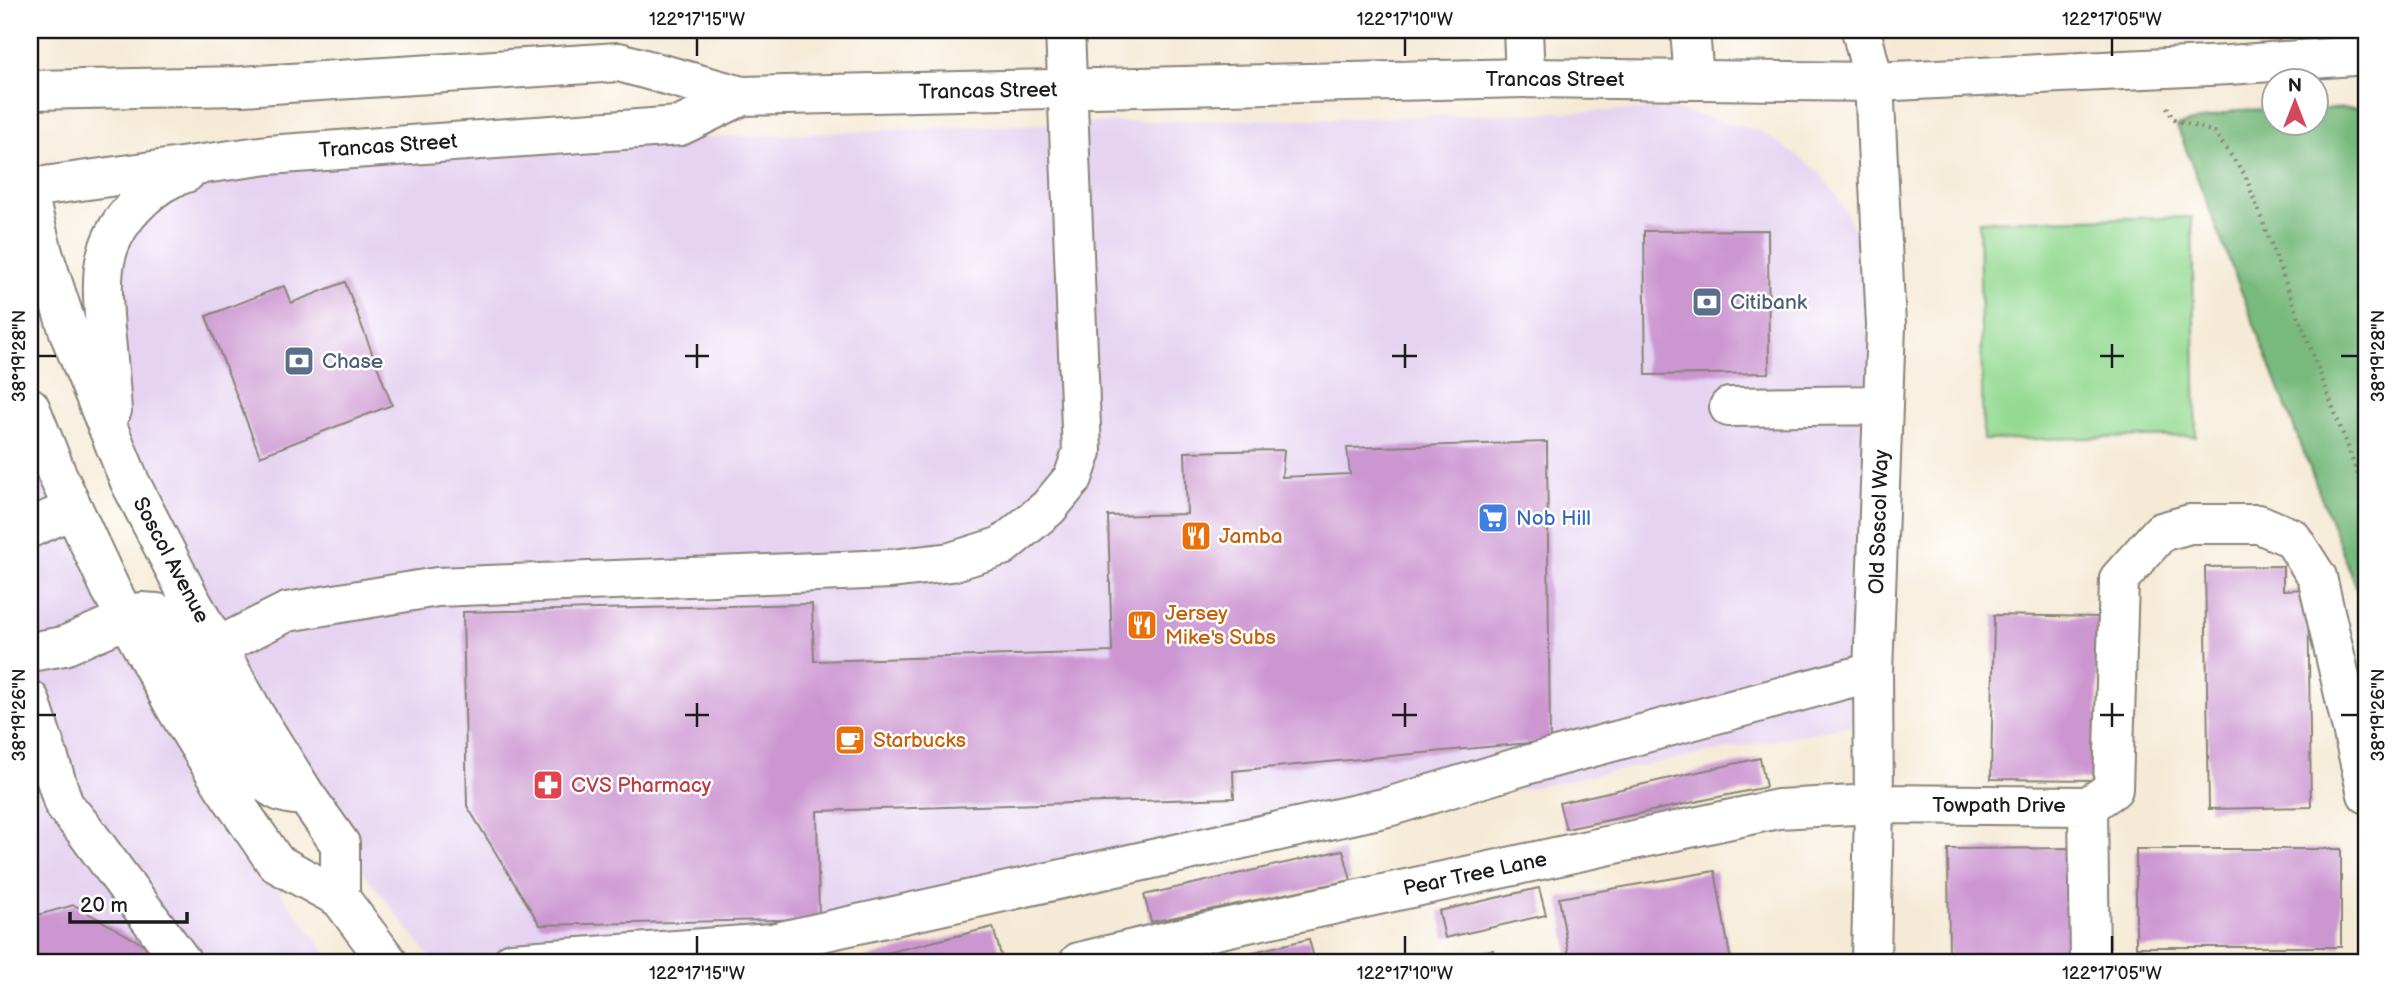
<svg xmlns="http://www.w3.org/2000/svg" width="2397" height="992" viewBox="0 0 2397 992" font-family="'Balsamiq Sans',sans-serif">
  <rect width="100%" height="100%" fill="#fff"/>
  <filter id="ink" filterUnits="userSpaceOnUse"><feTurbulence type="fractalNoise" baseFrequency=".0143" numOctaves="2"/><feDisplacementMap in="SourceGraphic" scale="14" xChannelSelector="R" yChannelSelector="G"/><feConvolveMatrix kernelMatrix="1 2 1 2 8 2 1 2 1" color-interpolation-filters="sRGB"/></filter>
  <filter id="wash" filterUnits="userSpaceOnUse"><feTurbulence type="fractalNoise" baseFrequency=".00686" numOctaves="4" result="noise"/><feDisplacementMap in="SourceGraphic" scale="28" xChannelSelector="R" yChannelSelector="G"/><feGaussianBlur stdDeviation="1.57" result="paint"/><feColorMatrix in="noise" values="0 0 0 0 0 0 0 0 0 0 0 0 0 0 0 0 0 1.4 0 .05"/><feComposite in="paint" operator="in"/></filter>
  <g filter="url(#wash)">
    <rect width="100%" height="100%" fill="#f5ead5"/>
    <!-- built -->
    <path fill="#e5d3f1" d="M1672,109L1760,131L1798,156L1819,172L1837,196L1856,232L1886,325L1872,721L630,962H434L327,826L130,482L102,294L129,211L268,155L1069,123L1374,118Z
      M30,407L276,863L281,894L334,962H30Z"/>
    <!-- green -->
    <path fill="#95da93" stroke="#587b58" stroke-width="2" d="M2192,217L2196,436L1983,440L1979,221Z"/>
    <!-- forest -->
    <path fill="#78ba7d" stroke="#4a6b4c" stroke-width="2" d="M2367,108V601L2360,597L2177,126L2238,110L2274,109V122H2316L2317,109Z"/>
    <g id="blocks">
      <!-- building -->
      <path fill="#cc96d1" d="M1768,230L1769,373L1646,375L1644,231Z
        M345,282L392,405L260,456L206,316L284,286L291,303Z
        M1547,442L1550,741L1233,771L1234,798L817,811L819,919L540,925L467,806L463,612L812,604L814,661L1112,652L1108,516L1187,514L1185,452L1284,450L1282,477L1350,474L1347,448Z
        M2283,566V590L2308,589L2311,807L2209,809L2205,567Z
        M1994,615L2099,617L2096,780L1991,779Z
        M1760,758L1766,787L1566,829L1559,803Z
        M2075,848L2076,962H1949L1948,849Z
        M2136,849H2341V947H2136Z
        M1343,850L1351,880L1151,922L1144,895Z
        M1715,871L1731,962H1570L1559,898Z
        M1539,888L1546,915L1445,938L1439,911Z
        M74,905L160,954L161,962H30V917Z
        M993,927L1002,959L986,962H850Z
        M1309,939L1315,962H1215V961Z
        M1493,950L1495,962H1416V961Z"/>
    </g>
  </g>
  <g filter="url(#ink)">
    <use href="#blocks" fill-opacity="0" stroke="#888378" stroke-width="2"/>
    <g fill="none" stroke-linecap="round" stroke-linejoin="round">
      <!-- minor casing -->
      <g stroke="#888378" stroke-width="42">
        <path id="minor" d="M1523,30L1525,78
          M1690,30L1694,80
          M1861,30L1874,82L1886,325L1873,672L1874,804L1871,962
          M1729,407L1883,405
          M30,528L73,509
          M217,647L287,612L437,587L891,569L951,562L1002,546L1048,508L1073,478L1082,452L1065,30
          M30,652L64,646L126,619
          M30,700L64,805L84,829L182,962
          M2088,806L2090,962
          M512,962L772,943L1388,807L1526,765L1873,672
          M1079,962L1197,934L1778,809L1874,804L2088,806L2113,789L2119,579L2161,532L2190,524H2259L2292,538L2317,577L2367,794"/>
      </g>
      <!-- major casing -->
      <g stroke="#888378" stroke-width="42">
        <path id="major" d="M30,90L242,86L619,62L742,96L1525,78L1874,82L2229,65L2367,55
          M30,188L268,155L680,126L742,96
          M30,202L43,253L70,335L130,482L189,597L255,715L306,796L340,844V898
          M30,407L56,472L111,590L175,707L224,787L276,863L340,898L388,962
          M112,410C110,383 108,356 105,329C101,275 98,241 141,200C154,187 168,178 186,173
          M126,619L141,612L157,613L173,635L257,776C275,791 282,795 306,796"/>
      </g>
      <!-- path -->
      <path stroke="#888378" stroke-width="4.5" stroke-dasharray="2 5" stroke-linecap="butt" d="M2167,107L2173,119L2214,132L2245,175L2367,498"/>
      <!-- minor -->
      <use href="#minor" stroke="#fff" stroke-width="38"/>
      <!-- major -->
      <use href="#major" stroke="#fff" stroke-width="38"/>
    </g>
  </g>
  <!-- ticks -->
  <path fill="none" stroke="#1c1c1c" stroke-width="2.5" d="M697,38V56M1405,38V56M2112,38V56M697,344V368M1405,344V368M2112,344V368M38,356H56M685,356H709M1392,356H1417M2100,356H2124M2341,356H2358M697,703V727M1405,703V727M2112,703V727M38,715H56M685,715H709M1392,715H1417M2100,715H2124M2341,715H2358M697,936V954M1405,936V954M2112,936V954"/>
  <!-- icons -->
  <defs>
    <g id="bank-square" transform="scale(1.575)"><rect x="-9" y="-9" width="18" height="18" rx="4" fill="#5c6f8a" stroke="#fff"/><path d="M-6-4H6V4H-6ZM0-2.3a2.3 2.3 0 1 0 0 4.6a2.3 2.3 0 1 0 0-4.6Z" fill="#fff"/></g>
    <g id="supermarket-square" transform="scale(1.575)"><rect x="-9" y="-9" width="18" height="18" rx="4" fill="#3f7fe0" stroke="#fff"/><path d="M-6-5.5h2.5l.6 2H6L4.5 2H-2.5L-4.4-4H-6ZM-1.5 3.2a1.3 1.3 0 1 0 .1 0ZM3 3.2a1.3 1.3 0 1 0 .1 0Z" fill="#fff"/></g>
    <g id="restaurant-square" transform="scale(1.575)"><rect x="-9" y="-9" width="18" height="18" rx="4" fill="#e8710a" stroke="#fff"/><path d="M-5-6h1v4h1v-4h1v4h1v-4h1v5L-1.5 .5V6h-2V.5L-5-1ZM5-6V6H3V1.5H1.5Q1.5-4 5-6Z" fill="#fff"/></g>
    <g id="cafe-square" transform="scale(1.575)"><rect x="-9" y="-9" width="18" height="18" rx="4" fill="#e8710a" stroke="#fff"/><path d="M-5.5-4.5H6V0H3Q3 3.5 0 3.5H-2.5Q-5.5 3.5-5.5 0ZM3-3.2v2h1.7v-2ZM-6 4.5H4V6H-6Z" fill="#fff"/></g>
    <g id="pharmacy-square" transform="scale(1.575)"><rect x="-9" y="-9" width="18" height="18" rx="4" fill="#e0444e" stroke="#fff"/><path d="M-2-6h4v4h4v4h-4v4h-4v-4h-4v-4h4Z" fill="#fff"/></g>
  </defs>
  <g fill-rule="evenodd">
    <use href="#bank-square" x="1707" y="302"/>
    <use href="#bank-square" x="299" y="361"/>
    <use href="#supermarket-square" x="1493" y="518"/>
    <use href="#restaurant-square" x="1196" y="536"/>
    <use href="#restaurant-square" x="1142" y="625"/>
    <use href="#cafe-square" x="850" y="740"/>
    <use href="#pharmacy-square" x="548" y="785"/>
  </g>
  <g text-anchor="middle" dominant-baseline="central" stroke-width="5" stroke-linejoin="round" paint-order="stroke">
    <!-- street labels -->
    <g font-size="21" fill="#1c1c1c" stroke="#fff">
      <text x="1555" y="79">Trancas Street</text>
      <text transform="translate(988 91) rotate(-1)">Trancas Street</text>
      <text transform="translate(388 146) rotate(-4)">Trancas Street</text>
      <text transform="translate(1879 522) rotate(-88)">Old Soscol Way</text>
      <text transform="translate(171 560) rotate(62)">Soscol Avenue</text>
      <text x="1999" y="805">Towpath Drive</text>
      <text transform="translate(1475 874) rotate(-12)">Pear Tree Lane</text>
    </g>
    <!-- service labels -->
    <g font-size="21" fill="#4e5e75" stroke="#fff" text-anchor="start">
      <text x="1730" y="302">Citibank</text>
      <text x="322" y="361">Chase</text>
    </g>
    <!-- shop labels -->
    <g font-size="21" fill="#366cbe" stroke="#fff" text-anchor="start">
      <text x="1516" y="518">Nob Hill</text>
    </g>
    <!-- food labels -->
    <g font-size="21" fill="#c56008" stroke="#fff" text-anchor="start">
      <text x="1219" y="536">Jamba</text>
      <text x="1165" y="613">Jersey<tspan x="1165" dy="24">Mike's Subs</tspan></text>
      <text x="873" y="740">Starbucks</text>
    </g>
    <!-- health labels -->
    <g font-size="21" fill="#be3a42" stroke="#fff" text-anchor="start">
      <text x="571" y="785">CVS Pharmacy</text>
    </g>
  </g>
  <!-- margin -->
  <rect width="2397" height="992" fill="none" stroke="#fff" stroke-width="77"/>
  <!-- north arrow -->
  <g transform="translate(2295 102)"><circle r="33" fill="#ffffff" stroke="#a4a4a4" stroke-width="2"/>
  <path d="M0-5L12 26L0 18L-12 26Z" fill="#d1495b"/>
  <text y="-10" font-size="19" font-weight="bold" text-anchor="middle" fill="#1c1c1c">N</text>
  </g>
  <!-- scale -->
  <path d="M70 912v10h117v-10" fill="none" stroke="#1c1c1c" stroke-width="3.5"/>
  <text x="80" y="912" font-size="21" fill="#1c1c1c" stroke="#ffffff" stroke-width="5" paint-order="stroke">20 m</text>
  <rect x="38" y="38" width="2320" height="916" fill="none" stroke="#1c1c1c" stroke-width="2.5"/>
  <g font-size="18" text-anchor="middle" fill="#1c1c1c">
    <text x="697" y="25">122°17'15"W</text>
    <text x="1405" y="25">122°17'10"W</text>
    <text x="2112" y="25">122°17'05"W</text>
    <text transform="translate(19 356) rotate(-90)" y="6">38°19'28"N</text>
    <text transform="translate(2378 356) rotate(-90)" y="6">38°19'28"N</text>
    <text transform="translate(19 715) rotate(-90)" y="6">38°19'26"N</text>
    <text transform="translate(2378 715) rotate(-90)" y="6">38°19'26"N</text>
    <text x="697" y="979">122°17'15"W</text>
    <text x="1405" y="979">122°17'10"W</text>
    <text x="2112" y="979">122°17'05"W</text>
  </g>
</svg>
